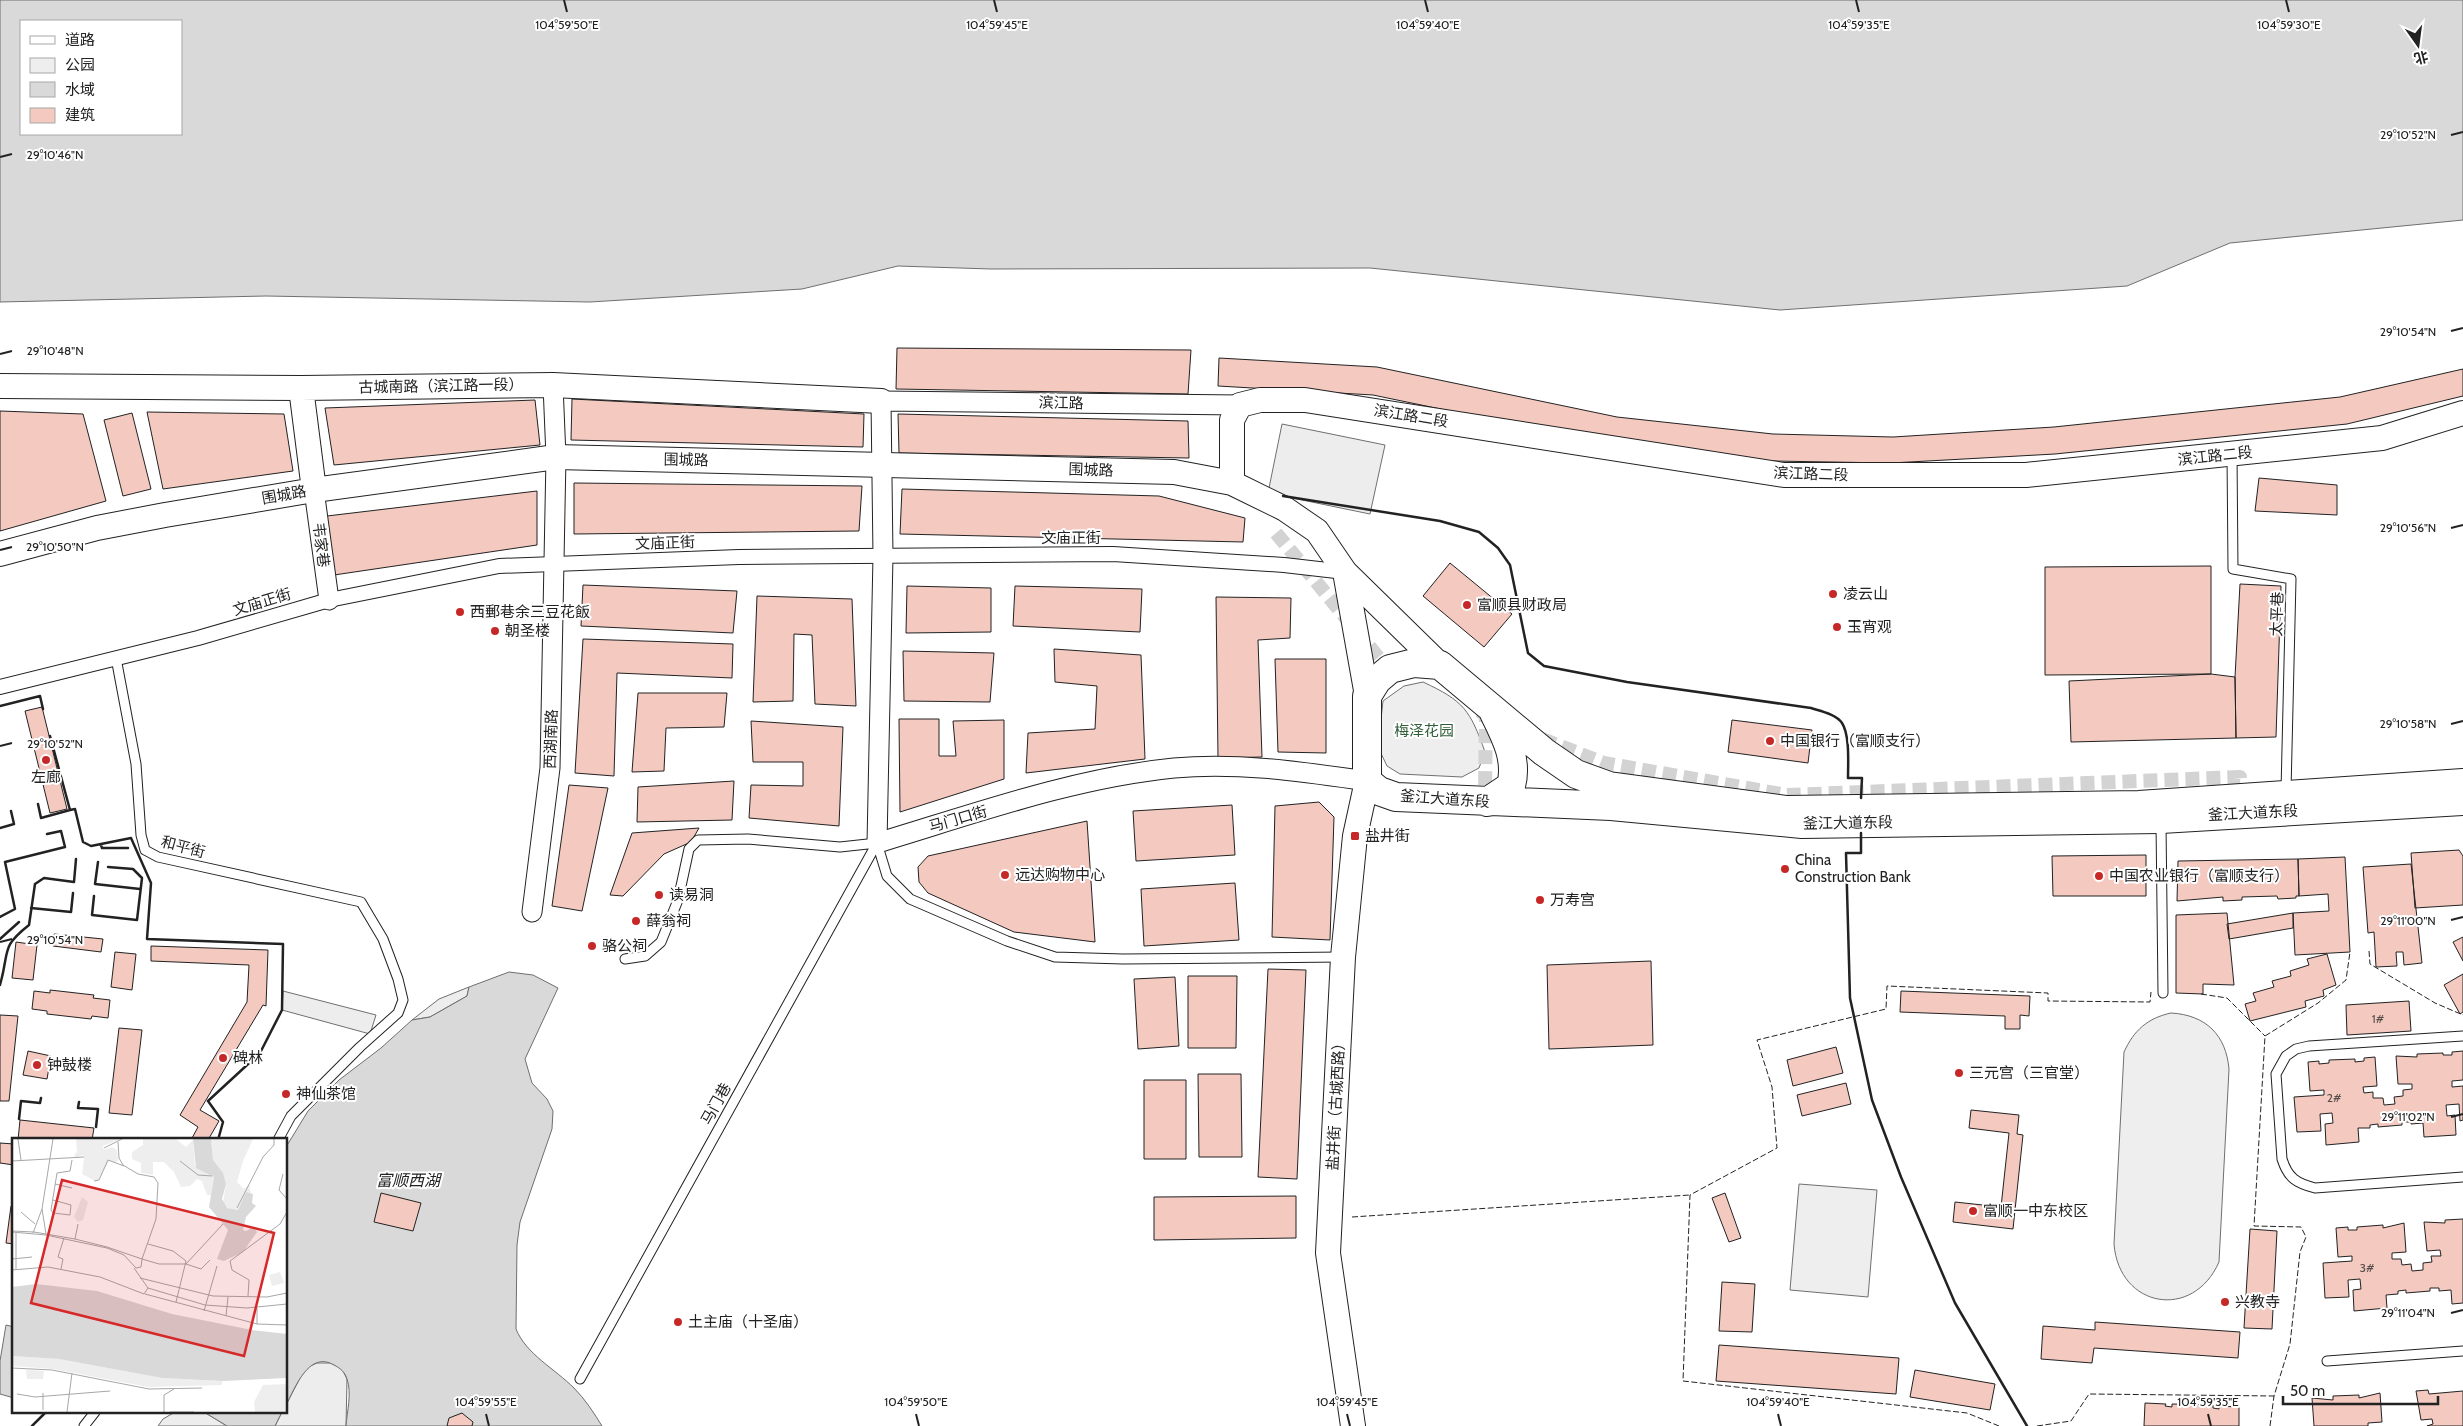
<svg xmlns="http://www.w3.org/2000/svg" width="2463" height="1426" viewBox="0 0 2463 1426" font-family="Cabin,'Noto Sans SC',sans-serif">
  <rect width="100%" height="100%" fill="#fff"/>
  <!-- green -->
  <path fill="#eee" stroke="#6f6f6f" d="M1423,682C1464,701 1470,710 1485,752L1479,768L1462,777L1400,774L1387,766L1378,747L1383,701L1404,686Z
    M2171,1013C2206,1015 2226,1035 2229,1069L2219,1262C2193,1321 2119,1308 2114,1244L2124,1052C2134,1030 2148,1018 2171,1013Z
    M1799,1184L1877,1190L1868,1297L1790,1290Z"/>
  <!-- parking -->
  <path fill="#ededed" stroke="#6f6f6f" d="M1282,424L1385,445L1370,514L1268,493Z
    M469,987L467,996L430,1017L412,1020L439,999Z
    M283,991L376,1015L370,1034L282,1010Z
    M317,1363H331L342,1369L347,1379L346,1426H275L282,1412H286V1405L301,1376L308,1367Z
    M175,1412H204L227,1426H158L163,1419Z"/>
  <!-- water -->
  <path fill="#d9d9d9" stroke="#6f6f6f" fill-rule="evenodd" d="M0,0H2463V220L2230,243L2127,286L1780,310L1370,268L991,269L898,266L802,289L590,302L266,296L0,302ZM181,21V134H21V21Z
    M509,972L533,975L558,988L525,1059L532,1083L547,1099L553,1111L552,1129L520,1222L517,1245L516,1329C526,1354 555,1369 574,1388C585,1399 594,1413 602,1426H346C347,1412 352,1393 347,1379C345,1372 340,1368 334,1365C309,1350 295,1388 286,1405V1147L308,1111L339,1080L381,1048L412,1020L430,1017L467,996L469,987Z
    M6,1325L14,1327V1398L0,1394V1361Z
    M204,1412H282L275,1426H227Z"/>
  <!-- building -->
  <path fill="#f3c9c0" stroke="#222" d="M897,348L1191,350L1188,394L896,389Z
    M1219,358L1377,367L1617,417L1773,434L1893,437L2054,427L2340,397L2463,369V396L2347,424L2055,454L1891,463L1771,461L1609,444L1373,395L1218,386Z
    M572,399L864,414L863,447L571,440Z
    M535,400L540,445L334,465L325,408Z
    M0,411L83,414L106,501L0,531Z
    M147,412L284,414L293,471L163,489Z
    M132,413L151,489L123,496L104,420Z
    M898,414L1188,421L1189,458L899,453Z
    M2259,478L2337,485V515L2255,511Z
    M574,483L862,486L859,531L574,534Z
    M902,489L1159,496L1245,518L1243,542L900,534Z
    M537,491V545L334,575L327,516Z
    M1450,563L1512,614L1484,647L1423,596Z
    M2211,566V674L2045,675V567Z
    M2240,584L2281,586L2276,737L2236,738L2235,677Z
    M583,585L737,591L733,633L581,626Z
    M907,586L991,588V632L906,633Z
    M1015,586L1142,589L1140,632L1013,626Z
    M757,596L852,599L856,706L815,704L812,635L794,634L793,701L753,702Z
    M1216,597L1291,598L1290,638L1258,640L1262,757L1218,758Z
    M583,639L733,644L732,678L617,673L614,776L575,773Z
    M1054,649L1141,655L1145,759L1026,773L1028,733L1095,729L1097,686L1055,682Z
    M903,651L994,653L990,702L904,701Z
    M1275,659H1326V753L1278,752Z
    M2211,674L2235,677L2236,738L2071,742L2069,681Z
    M638,693H727L724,727L666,728L664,771L632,772Z
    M42,707L67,809L50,813L25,711Z
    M899,719H939V756H956L953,721L1004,720V779L900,812Z
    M1732,720L1812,730L1808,763L1728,752Z
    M751,721L843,727L839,826L749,818L751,785L803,786V762H753Z
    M734,781L732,820L637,822L638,787Z
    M569,785L608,788L582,911L552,906Z
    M1319,802L1334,817L1330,940L1272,937L1275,806Z
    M1232,805L1235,855L1136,861L1133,811Z
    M1087,821L1095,942L1014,932L928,893L919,882L918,867L928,856Z
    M699,828L691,842L664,854L623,896L610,895L632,833Z
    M2459,850L2463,856V905L2415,908L2411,853Z
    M2146,855V896H2053L2052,856Z
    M2345,857L2350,952L2295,955L2293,913L2329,911L2328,894L2299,896L2298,859Z
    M2298,859L2299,896H2296V898L2278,899L2277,896L2242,897V900L2223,901V897L2177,901L2178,861Z
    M2411,864L2422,963L2404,965L2403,952H2396L2397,966L2376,967L2374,932L2368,933L2363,867Z
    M1235,883L1239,940L1144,946L1141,889Z
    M2227,913L2234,985L2203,984V994L2176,993V915Z
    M2293,913V928L2229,939L2227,924Z
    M54,934L103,939L101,952L53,946Z
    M2463,937V961L2453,942Z
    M16,942L37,945L33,980L12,978Z
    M151,946L268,950L266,1006L263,1005L200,1110L219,1121L208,1140H191L198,1127L180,1115L247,1002L249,965L151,961Z
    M115,952L136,954L132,990L111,987Z
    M2327,954L2336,985L2323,990L2324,996L2305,1001L2306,1007L2250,1021L2245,1004L2256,1001L2253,993L2274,987L2272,981L2291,976L2290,971L2309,965L2307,959Z
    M1651,961L1653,1045L1549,1049L1547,965Z
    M1268,969L1306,970L1297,1179L1258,1177Z
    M2463,974V1012L2460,1014L2444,985Z
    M1188,976H1237L1236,1048H1188Z
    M1175,977L1179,1046L1138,1049L1134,979Z
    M50,990L94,995L93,998L110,1000L108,1018L92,1016L91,1019L47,1014V1011L32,1009L34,991L50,993Z
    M1901,991L2030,996L2029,1016L2020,1015V1029H2005V1016L1900,1012Z
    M2409,1001L2411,1031L2347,1035L2346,1005Z
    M0,1015L18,1016L9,1101H0Z
    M119,1028L142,1030L132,1115L109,1113Z
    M1836,1047L1843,1073L1793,1086L1787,1060Z
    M28,1051L51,1056L47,1079L23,1075Z
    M2463,1051V1080L2452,1081V1087L2463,1086V1120L2460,1121L2459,1104L2446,1105L2447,1116L2455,1115L2456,1135L2424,1137L2423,1123L2411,1124V1122H2402V1125L2378,1127V1124L2370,1125V1128H2358L2359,1142L2326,1145L2325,1124L2333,1123L2332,1113L2320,1114L2321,1131L2297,1132L2294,1097L2324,1095V1090L2310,1091L2308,1062L2319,1061V1064L2329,1063V1060L2355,1059V1062L2364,1061V1058L2375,1057L2377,1086L2363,1087L2364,1093L2373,1092V1098H2383L2384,1105L2395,1104L2394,1097L2403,1096V1090L2412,1089V1084H2398L2396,1056L2417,1057V1054L2443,1053V1055H2452V1052Z
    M1198,1074H1241L1242,1157H1199Z
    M1144,1080H1186V1159H1144Z
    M1846,1083L1851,1104L1802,1116L1797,1095Z
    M1971,1110L2019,1115L2017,1134L2023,1135L2013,1229L1953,1222L1955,1202L2001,1207L2009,1133L1969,1128Z
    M20,1120L94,1128L92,1140H18Z
    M0,1143L14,1144V1165L0,1163Z
    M381,1193L421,1203L413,1231L374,1222Z
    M1725,1193L1741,1238L1729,1242L1712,1198Z
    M1296,1196V1238L1154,1240V1197Z
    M11,1206H14V1244L6,1243Z
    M2463,1219V1303L2452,1304L2451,1290L2439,1291V1288H2430V1291L2406,1293V1290L2398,1291V1294L2386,1295L2387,1308L2354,1311L2353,1290L2361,1289L2360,1279L2348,1280L2349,1297L2325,1298L2323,1263L2352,1261V1256L2338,1257L2336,1228L2348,1227V1230H2357V1227L2383,1225V1228L2404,1223L2406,1252L2392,1253V1259H2401L2402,1265L2411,1264L2412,1271L2423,1270V1263L2432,1262L2431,1256H2441L2440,1250L2427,1251L2424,1222L2445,1223V1220Z
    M2250,1229L2277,1231L2272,1329L2244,1328Z
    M1722,1282L1755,1284L1752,1332L1719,1331Z
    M2095,1322L2240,1332L2238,1358L2094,1348L2092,1363L2041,1359L2043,1326L2095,1330Z
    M1719,1345L1899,1358L1896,1394L1716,1381Z
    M1915,1370L1995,1384L1990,1410L1910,1397Z
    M2428,1390L2429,1394L2463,1391V1426H2427L2433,1424L2432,1419L2421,1420L2416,1391Z
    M2380,1393L2382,1422L2368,1423V1426H2314L2312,1398L2333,1400V1396L2359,1395V1398Z
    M2145,1403L2166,1404L2165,1406L2172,1407V1404L2213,1405V1408L2219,1409V1406L2239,1407V1426H2144Z
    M462,1413L473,1422L472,1426H447L449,1418Z"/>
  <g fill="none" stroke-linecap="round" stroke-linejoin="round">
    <!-- pedestrian-tunnel -->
    <path stroke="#d3d3d3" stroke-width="14" stroke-dasharray="14 7" stroke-linecap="butt" d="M1276,533L1392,674
      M1480,711L1486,716L1485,790
      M1542,739L1604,763L1787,795L2240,777L2242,802"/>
    <!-- service casing -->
    <g stroke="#222" stroke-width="11">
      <path id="service" d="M2232,454L2233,569L2291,579L2286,791
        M116,658L136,764L141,835L145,850L158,857L361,902L383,939L398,979L403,1000L398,1013L360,1047L291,1116L278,1140
        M2161,823L2163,993
        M877,843L887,876L910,899L1007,941L1055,957L1123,959L1343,957
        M625,959L645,956L661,942L678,900L689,849L698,840L748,839L840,847L877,843
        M2463,1036L2309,1046L2296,1049L2286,1056L2276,1074L2282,1159C2288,1178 2296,1183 2315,1188L2463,1177
        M2327,1361L2463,1351
        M580,1379L877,843
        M84,1426L95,1412"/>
    </g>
    <!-- pedestrian casing -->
    <g stroke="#222" stroke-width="16">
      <path id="pedestrian" d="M0,687L198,638L329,600L499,566L739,557L1113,554L1284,565L1345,572"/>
    </g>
    <!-- minor casing -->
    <g stroke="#222" stroke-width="21">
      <path id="minor" d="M1240,405L881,401L883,556L877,843C974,814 1073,778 1174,768C1239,762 1303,772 1367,781
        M314,490L329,600
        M532,912L550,768L556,457L553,385"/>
    </g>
    <!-- tertiary casing -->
    <g stroke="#222" stroke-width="26">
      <path id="tertiary" d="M0,386L301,388L553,385L881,401
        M301,388L314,490
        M1232,483V420L1240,405L1260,400H1305L1784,475H2026L2382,438L2463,413
        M0,554L97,528L165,515L314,490L556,457L1174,472L1232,483L1285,509L1317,531L1345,572L1440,665
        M1345,572L1367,696
        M1353,1426L1328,1253L1343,957L1355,836L1367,781"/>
    </g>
    <!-- primary casing -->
    <g stroke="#222" stroke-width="30">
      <path id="primary" d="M2463,783L2139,805L1787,810L1609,786L1576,774L1544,752L1440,665L1414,663L1390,669L1377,680L1367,696V781L1379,791L1396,797L1611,806L1802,824L2161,819L2463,801
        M1487,802L1511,786C1518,760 1506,737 1494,713"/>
    </g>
    <!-- service -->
    <use href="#service" stroke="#fff" stroke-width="9"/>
    <!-- pedestrian -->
    <use href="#pedestrian" stroke="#fff" stroke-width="14"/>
    <!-- minor -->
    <use href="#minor" stroke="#fff" stroke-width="19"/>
    <!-- tertiary -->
    <use href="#tertiary" stroke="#fff" stroke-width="24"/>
    <!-- primary -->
    <use href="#primary" stroke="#fff" stroke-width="28"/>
    <!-- fence -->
    <path stroke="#222" stroke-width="1" stroke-dasharray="6 2.5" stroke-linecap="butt" d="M2369,951L2370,964L2435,1003L2463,1015
      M2201,994L2227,998L2265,1036
      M1352,1217L1690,1195
      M1999,1426L1967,1413L1683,1381L1690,1195L1777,1148L1772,1087L1757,1040L1886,1009L1887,986L2048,993V1001L2150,1002L2151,992
      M2037,1426L2071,1421L2089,1394L2274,1396
      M2270,1426L2274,1396L2290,1344L2300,1252L2306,1237L2301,1227L2254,1226L2265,1036L2318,1003L2346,980L2350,952"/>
    <!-- wall -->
    <path stroke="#222" stroke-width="2.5" d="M1283,496L1440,521L1479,532L1498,548L1510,565L1528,653L1544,666L1627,682L1811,708C1820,711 1836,714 1842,723C1850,735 1848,764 1848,778H1862L1861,798
      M0,706L40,696L43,709
      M50,736L70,810L75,809L83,842L91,846L131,838L151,883L147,939L283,944L282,1010L260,1053L208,1101L223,1122L218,1140
      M38,804L41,818L70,810
      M0,828L14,824L11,811
      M1861,833V853H1846L1850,998L1872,1100L1901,1177L1955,1303L2027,1426
      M101,845L102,848H128
      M98,862L95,884L140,889
      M94,896L92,915L137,920L142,878L133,869L108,867
      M31,908L71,912L73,893
      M0,917L15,909L5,862L65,847L61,831L47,834
      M0,939L19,922
      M0,985C10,950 0,948 29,925L35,884L44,878L74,882L76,859
      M79,1102L78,1108L98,1109L96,1127
      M19,1119L21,1101L40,1103L41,1098
      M32,1426L46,1412"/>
  </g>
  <!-- ticks -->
  <path fill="none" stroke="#222" stroke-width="2" d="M564,0L567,12M994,0L997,12M1425,0L1428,12M1856,0L1859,12M2286,0L2289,12M2451,135L2463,132M0,157L12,154M2451,331L2463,328M0,354L12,351M2451,528L2463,525M0,550L12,547M2451,724L2463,721M0,746L12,743M2451,920L2463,917M0,942L12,939M2451,1117L2463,1114M2451,1313L2463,1310M486,1414L489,1426M916,1414L919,1426M1347,1414L1350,1426M1778,1414L1781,1426M2208,1414L2211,1426"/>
  <!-- markers -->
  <g fill="#c62828" stroke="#fff" stroke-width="2">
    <circle cx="1833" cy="594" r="5"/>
    <circle cx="1467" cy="605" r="5"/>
    <circle cx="460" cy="612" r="5"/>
    <circle cx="1837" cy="627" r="5"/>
    <circle cx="495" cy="631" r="5"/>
    <circle cx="1770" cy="741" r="5"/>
    <circle cx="46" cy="760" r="5"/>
    <rect x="1350" y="831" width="10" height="10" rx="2.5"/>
    <circle cx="1785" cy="869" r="5"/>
    <circle cx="1005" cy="875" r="5"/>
    <circle cx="2099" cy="876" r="5"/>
    <circle cx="659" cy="895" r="5"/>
    <circle cx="1540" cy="900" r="5"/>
    <circle cx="636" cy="921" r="5"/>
    <circle cx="592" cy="946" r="5"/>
    <circle cx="223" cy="1058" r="5"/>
    <circle cx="37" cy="1065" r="5"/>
    <circle cx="1959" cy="1073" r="5"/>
    <circle cx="286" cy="1094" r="5"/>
    <circle cx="1973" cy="1211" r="5"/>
    <circle cx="2225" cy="1302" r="5"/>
    <circle cx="678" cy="1322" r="5"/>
  </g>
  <g text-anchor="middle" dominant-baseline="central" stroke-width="4" stroke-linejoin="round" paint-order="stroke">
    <!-- number labels -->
    <g font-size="12" fill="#564c4a">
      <text x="2378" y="1018">1#</text>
      <text x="2334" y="1097">2#</text>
      <text x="2367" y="1267">3#</text>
    </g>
    <!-- street labels -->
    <g font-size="15" fill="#222" stroke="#fff">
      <text transform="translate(441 386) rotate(-1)">古城南路（滨江路一段）</text>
      <text transform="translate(1061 403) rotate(1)">滨江路</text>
      <text transform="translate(1411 416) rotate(9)">滨江路二段</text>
      <text transform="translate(2215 456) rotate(-6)">滨江路二段</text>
      <text transform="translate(686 460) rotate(1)">围城路</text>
      <text transform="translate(1091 470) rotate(2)">围城路</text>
      <text transform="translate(1811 474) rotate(2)">滨江路二段</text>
      <text transform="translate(284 495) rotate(-10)">围城路</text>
      <text x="1071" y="538">文庙正街</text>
      <text transform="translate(665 543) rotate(-2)">文庙正街</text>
      <text transform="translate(321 545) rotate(83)">韦家巷</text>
      <text transform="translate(262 602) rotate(-17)">文庙正街</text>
      <text transform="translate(2277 614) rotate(-88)">太平巷</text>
      <text transform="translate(551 739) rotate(-88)">西湖南路</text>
      <text transform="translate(1445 799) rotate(4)">釜江大道东段</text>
      <text transform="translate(2253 813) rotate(-3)">釜江大道东段</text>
      <text transform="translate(958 819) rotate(-16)">马门口街</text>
      <text transform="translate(1848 823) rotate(-1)">釜江大道东段</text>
      <text transform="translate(183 847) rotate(15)">和平街</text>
      <text transform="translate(1336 1103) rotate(-87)">盐井街（古城西路）</text>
      <text transform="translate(716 1104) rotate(-61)">马门巷</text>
    </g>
    <!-- poi labels -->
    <g font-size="15" fill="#222" stroke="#fff" text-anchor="start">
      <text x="1843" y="594">凌云山</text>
      <text x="1477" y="605">富顺县财政局</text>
      <text x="470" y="612">西郵巷余三豆花飯</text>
      <text x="1847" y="627">玉宵观</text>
      <text x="505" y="631">朝圣楼</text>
      <text x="1780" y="741">中国银行（富顺支行）</text>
      <text x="46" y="777" text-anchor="middle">左廊</text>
      <text x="1365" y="836">盐井街</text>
      <text x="1795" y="860">China<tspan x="1795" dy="17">Construction Bank</tspan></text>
      <text x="1015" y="875">远达购物中心</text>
      <text x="2109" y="876">中国农业银行（富顺支行）</text>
      <text x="669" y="895">读易洞</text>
      <text x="1550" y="900">万寿宫</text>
      <text x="646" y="921">薛翁祠</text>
      <text x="602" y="946">骆公祠</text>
      <text x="233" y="1058">碑林</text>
      <text x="47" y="1065">钟鼓楼</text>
      <text x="1969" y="1073">三元宫（三官堂）</text>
      <text x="296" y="1094">神仙茶馆</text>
      <text x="1983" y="1211">富顺一中东校区</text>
      <text x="2235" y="1302">兴教寺</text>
      <text x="688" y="1322">土主庙（十圣庙）</text>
    </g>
    <!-- park labels -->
    <g font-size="15" fill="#2f5e38" stroke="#fff">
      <text x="1424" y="731">梅泽花园</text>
    </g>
    <!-- water labels -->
    <g font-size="16" font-style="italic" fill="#222" stroke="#fff">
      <text x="408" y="1180">富顺西湖</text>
    </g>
  </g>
  <!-- overview -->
  <g transform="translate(12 1138)">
    <rect width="275" height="275" fill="#fff"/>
    <path d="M64,1H108L91,8L92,12L100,9L105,12L106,22L104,25L97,23L85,44L70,36L72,21L71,17L64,20L62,17L65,14ZM131,1H164L174,9L181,2L183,28L202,39L199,57H195L190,43L185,41L178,48L169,49L162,34L152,24H141V37L129,35V25L120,21V14L131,7ZM199,1H241L231,23L225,44L232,51L237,47L239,56L231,61L226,72L215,70L211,65L214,46L201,22ZM70,59L76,64L71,82L66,84L62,79ZM268,134L272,145L260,148L257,137ZM0,218L47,221L150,240L210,243V247L136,249L41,231L0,228ZM14,232L32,233L31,241H15ZM275,246V274H243L242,264L251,247Z" fill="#eee"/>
    <path d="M181,1H199L201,22L211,35L214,46L210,61L215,70L226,72L234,54L241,56L240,65L244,68L234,79L231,92L234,93L241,89L245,94L231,114L212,123L205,121L216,92L197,69L202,39L184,30ZM24,146L85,153L160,176L240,192L275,196V240L211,243L150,240L47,221L0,218V149Z" fill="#d9d9d9"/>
    <path fill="none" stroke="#a7a7a7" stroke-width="1" d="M6,1L9,22M106,4L107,20L111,27L126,36L142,39L146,45L144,81L130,121L147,126H174L189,131L198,122M92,10L110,1M0,23L72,19M168,23L186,37L200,38M271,36L267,52L275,61M82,43L87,42L96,22L112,28M43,46L60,50M41,62L59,67L58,77L41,75L39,72L45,35L58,33L60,22M225,70L251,19L262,7V1M30,71L34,96M9,74L23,86M0,93L22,94L63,101L95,109L130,121L129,129L124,130L112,117L95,110L34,97L0,94M4,95V131M21,95L30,71L41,1M63,101L66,86M136,106L161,113L174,123L164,164M0,121L20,119M174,126L211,86M122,130L136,150L193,167L235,170L275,166M49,131L51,121L46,119L52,100M0,132L36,129L88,139L132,156L136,150M128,140L201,158L255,159L275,155M133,156L245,186L275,187M236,158L237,142L220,132L218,123L268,86L275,74M245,170V186M192,173L205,128M214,178L216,159M0,230L40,232L137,251L190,250M5,256L23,259L98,253M31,272V255M55,274L60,235M152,274V257L162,251M158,274H182"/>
    <path fill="#d62828" fill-opacity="0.15" stroke="#d62828" stroke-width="2.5" d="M50,42L262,95L232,218L19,165Z"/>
    <rect width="275" height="275" fill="none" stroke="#222" stroke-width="2.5"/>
  </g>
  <g font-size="12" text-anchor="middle" fill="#222" stroke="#fff" stroke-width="4" stroke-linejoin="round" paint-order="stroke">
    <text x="567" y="29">104°59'50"E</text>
    <text x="997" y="29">104°59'45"E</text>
    <text x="1428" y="29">104°59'40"E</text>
    <text x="1859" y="29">104°59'35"E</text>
    <text x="2289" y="29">104°59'30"E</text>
    <text x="2408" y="139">29°10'52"N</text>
    <text x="55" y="159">29°10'46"N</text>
    <text x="2408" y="336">29°10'54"N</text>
    <text x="55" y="355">29°10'48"N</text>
    <text x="2408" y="532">29°10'56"N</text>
    <text x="55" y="551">29°10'50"N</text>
    <text x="2408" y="728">29°10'58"N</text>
    <text x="55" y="748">29°10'52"N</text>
    <text x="2408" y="925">29°11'00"N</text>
    <text x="55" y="944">29°10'54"N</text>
    <text x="2408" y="1121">29°11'02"N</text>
    <text x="2408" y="1317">29°11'04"N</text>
    <text x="486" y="1406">104°59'55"E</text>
    <text x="916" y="1406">104°59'50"E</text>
    <text x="1347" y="1406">104°59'45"E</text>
    <text x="1778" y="1406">104°59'40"E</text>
    <text x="2208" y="1406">104°59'35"E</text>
  </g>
  <!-- legend -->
  <rect x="20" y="20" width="162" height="115" fill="#ffffff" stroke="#a7a7a7"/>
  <rect x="30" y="36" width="25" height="8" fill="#ffffff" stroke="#a7a7a7"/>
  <text x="65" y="45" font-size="15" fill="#222222">道路</text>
  <rect x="30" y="58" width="25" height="15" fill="#eeeeee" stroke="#a7a7a7"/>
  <text x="65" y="70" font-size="15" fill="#222222">公园</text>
  <rect x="30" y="82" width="25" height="15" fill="#d9d9d9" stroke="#a7a7a7"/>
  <text x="65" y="95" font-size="15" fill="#222222">水域</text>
  <rect x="30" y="108" width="25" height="15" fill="#f3c9c0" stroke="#a7a7a7"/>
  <text x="65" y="120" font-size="15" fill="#222222">建筑</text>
  <!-- north arrow -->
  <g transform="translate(2418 45) rotate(166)" stroke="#ffffff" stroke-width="4" paint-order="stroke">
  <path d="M0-4L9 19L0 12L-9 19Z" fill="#222222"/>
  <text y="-8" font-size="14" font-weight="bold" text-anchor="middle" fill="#222222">北</text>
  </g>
  <!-- scale -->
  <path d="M2283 1396v8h155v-8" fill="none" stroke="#222222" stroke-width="2.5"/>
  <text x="2290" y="1396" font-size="15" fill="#222222" stroke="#ffffff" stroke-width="4" paint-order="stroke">50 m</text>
</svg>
